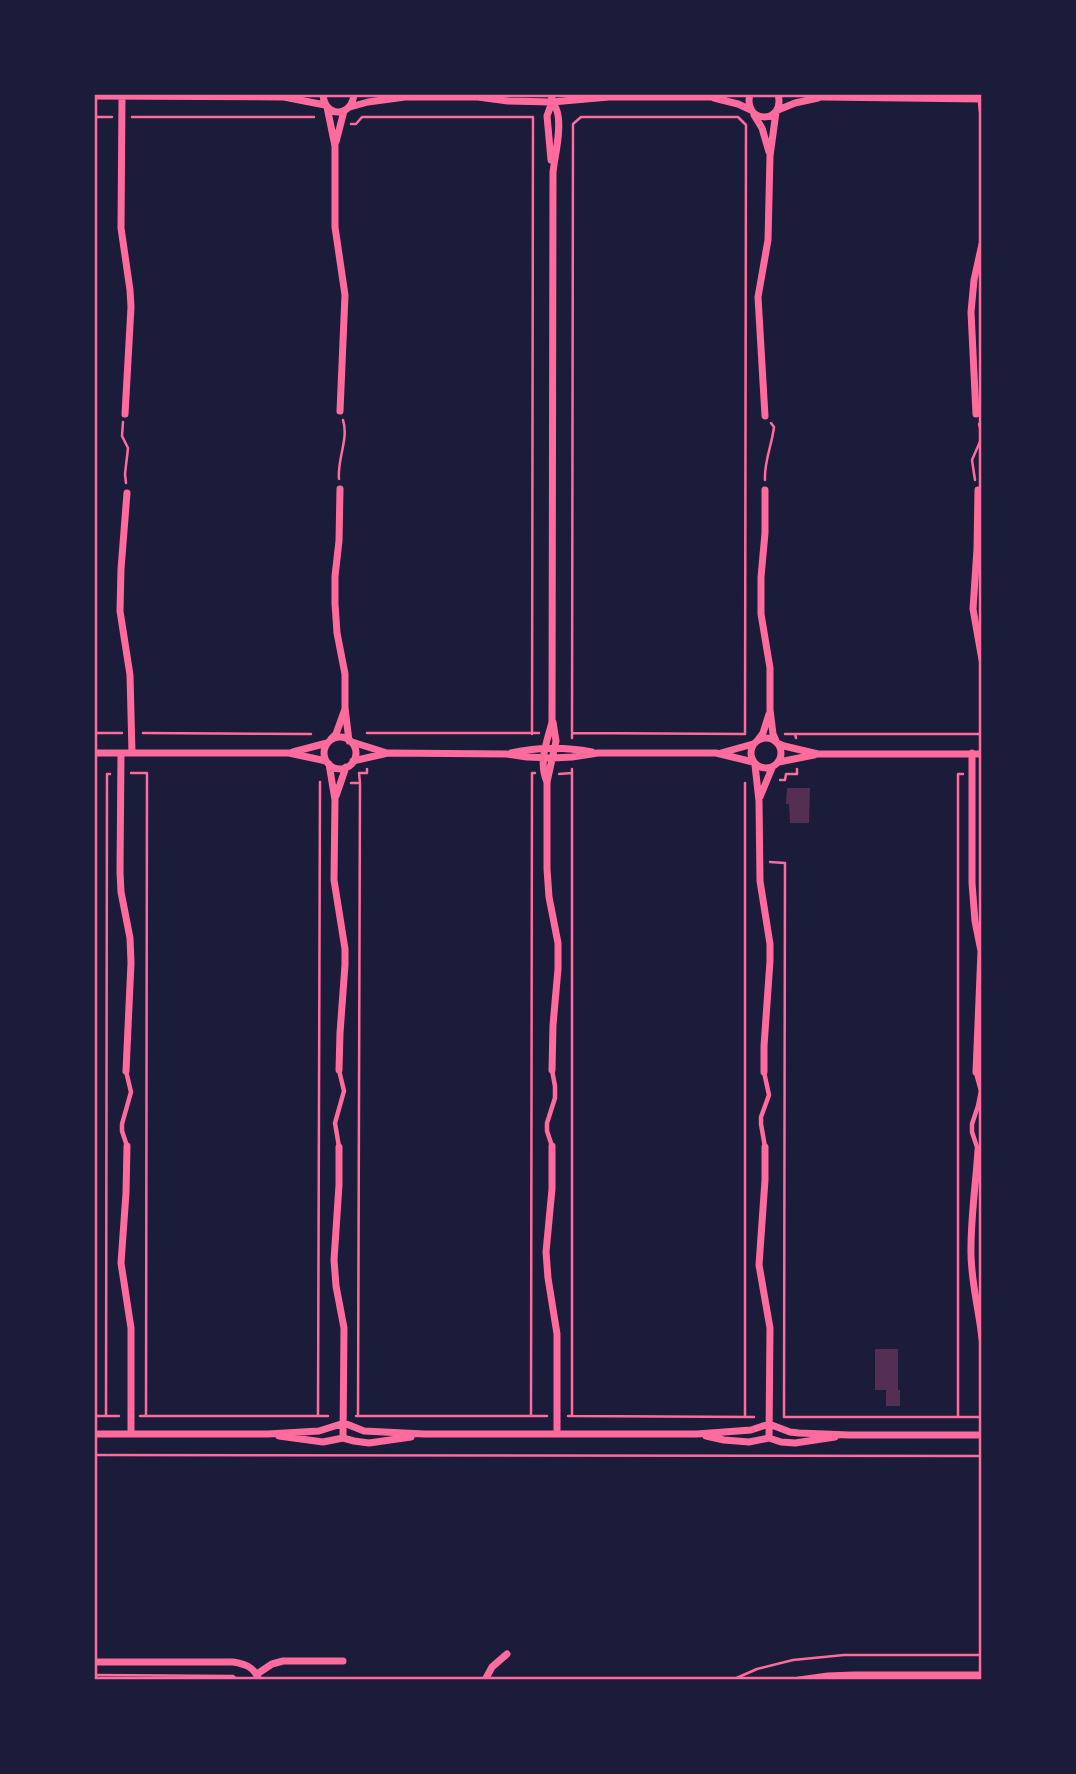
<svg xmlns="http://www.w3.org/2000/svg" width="1076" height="1774" viewBox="0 0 1076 1774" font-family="'PT Sans Narrow',sans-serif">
  <rect width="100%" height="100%" fill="#1b1b3a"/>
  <!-- building -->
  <path fill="#542f53" d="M787,788H810L809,823H790L789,804H786Z
    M875,1349H898V1390H900V1406H886V1390H875Z"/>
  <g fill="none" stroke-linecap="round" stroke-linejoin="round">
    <!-- path -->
    <path stroke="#ff6b9d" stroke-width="2.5" d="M94,117H112
      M132,117H314
      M351,124H356L362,117H533L532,734
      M123,422L122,436L128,448L125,474L126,483
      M979,424L982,436
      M339,479C337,459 349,439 343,420
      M765,480C764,461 772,445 774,427L771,423
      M975,480L972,460L982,437
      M572,732L573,124L581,117H737
      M94,733H122
      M143,733L311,734
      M367,733H539
      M785,734H795L796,738
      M796,734H982
      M572,738V733L745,734L746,125L738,117
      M131,773H147L146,1416H140
      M535,773H532L531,1416H547
      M559,774L572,773
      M780,780H785L786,774H797V769
      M351,783H360L358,1416H356
      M360,783L359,773H367V769
      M770,862L785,863L784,1417
      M94,1416H119
      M106,1416L107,774H110
      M146,1416H328
      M318,1416L320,782
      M358,1416H530
      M568,1416H572V769
      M572,1416L754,1417
      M745,1417V783
      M785,1417H982
      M958,1417V774H963
      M94,1455L982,1456
      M94,1675L233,1676L238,1680
      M732,1680L757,1669L793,1660L844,1655H982"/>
    <!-- service -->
    <path stroke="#ff6b9d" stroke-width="4.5" d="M126,1071L131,1092L122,1124V1131L127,1146
      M764,1072L769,1095L761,1117V1124L765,1147
      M976,1073L981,1091L978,1106L972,1124V1132L978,1150
      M552,1146L547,1131V1123L555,1098V1086L552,1070
      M339,1147L335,1123L344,1091L339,1070"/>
    <!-- minor -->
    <path stroke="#ff6b9d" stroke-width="7" d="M323,94C324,118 352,118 354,94
      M750,94C742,124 786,125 778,94
      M809,94L823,97L982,99
      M94,96L284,97L325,105
      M122,96L121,228L130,290L131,307L125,414
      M714,98L738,104L751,110
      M981,99L982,110
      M327,107L335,146V227L345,295L340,411
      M350,107L368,102L405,97H478L508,101L552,102L609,97H710L725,94
      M778,110L795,103L818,98
      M754,115L762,128L769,152
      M336,142L344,111
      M551,160L547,116L552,102
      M976,414L971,312L974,280L982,244
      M765,416L758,297L768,240L770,156L776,112
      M340,489L339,541L335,576V604L337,633L345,674V708L349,741
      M765,490V533L761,577V614L770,668V710L773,734L776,741
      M978,490L977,549L973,609L982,660
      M127,493L121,569L120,611L130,675L132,753
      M324 753a16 16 0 1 1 32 0a16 16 0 1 1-32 0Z
      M751 753a15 15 0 1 1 30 0a15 15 0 1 1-30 0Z
      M331,739L336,734L345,709
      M757,741L763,733L769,714
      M352,742L387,753
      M777,743L784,746L818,754H982
      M293,752L327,743
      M94,753H289L326,761
      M121,753L120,872L121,892L130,938L131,963L126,1071
      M511,753C538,747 565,747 592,752
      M721,753L753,744
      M972,753V883L975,921L981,951L976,1072
      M353,761L388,753L506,754L527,757L553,758L572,757L598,753H716L753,762
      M779,762L814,755
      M329,764L335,800L334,880L345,949V965L340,1033L339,1070
      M755,765L759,801L760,881L770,944V961L764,1046V1072
      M547,782C538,762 547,742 552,722L553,172C555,155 561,132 558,115C557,108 552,102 551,94
      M336,796L346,767
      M760,797L772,768
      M552,1070L553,1025L558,969V943L549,897L547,869V782L556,741L553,722
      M127,1146L126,1193L121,1263L131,1328V1434
      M552,1146V1189L546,1252L548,1278L557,1334V1434
      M339,1147V1185L334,1260L336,1286L344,1328L343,1438
      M765,1147V1180L759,1265L770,1328L769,1438
      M978,1150C976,1182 971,1215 971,1248C970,1279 979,1308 982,1339
      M94,1434H268L319,1431L344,1423L364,1431L424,1434H697L751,1430L769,1424L790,1432L799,1433L849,1435H982
      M279,1436L323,1442L343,1438L354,1441L369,1443L411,1437
      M706,1436L724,1440L749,1442L769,1438L781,1442L795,1443L835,1437
      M94,1662H233C246,1664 254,1667 259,1680
      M257,1674L272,1664L283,1661H343
      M485,1680L492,1667L507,1654
      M799,1680L828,1676L854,1675H982"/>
  </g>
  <!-- border -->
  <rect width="1076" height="1774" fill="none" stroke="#1b1b3a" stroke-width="192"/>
  <rect x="96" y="96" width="884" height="1582" fill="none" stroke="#ff6b9d" stroke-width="2.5"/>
</svg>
